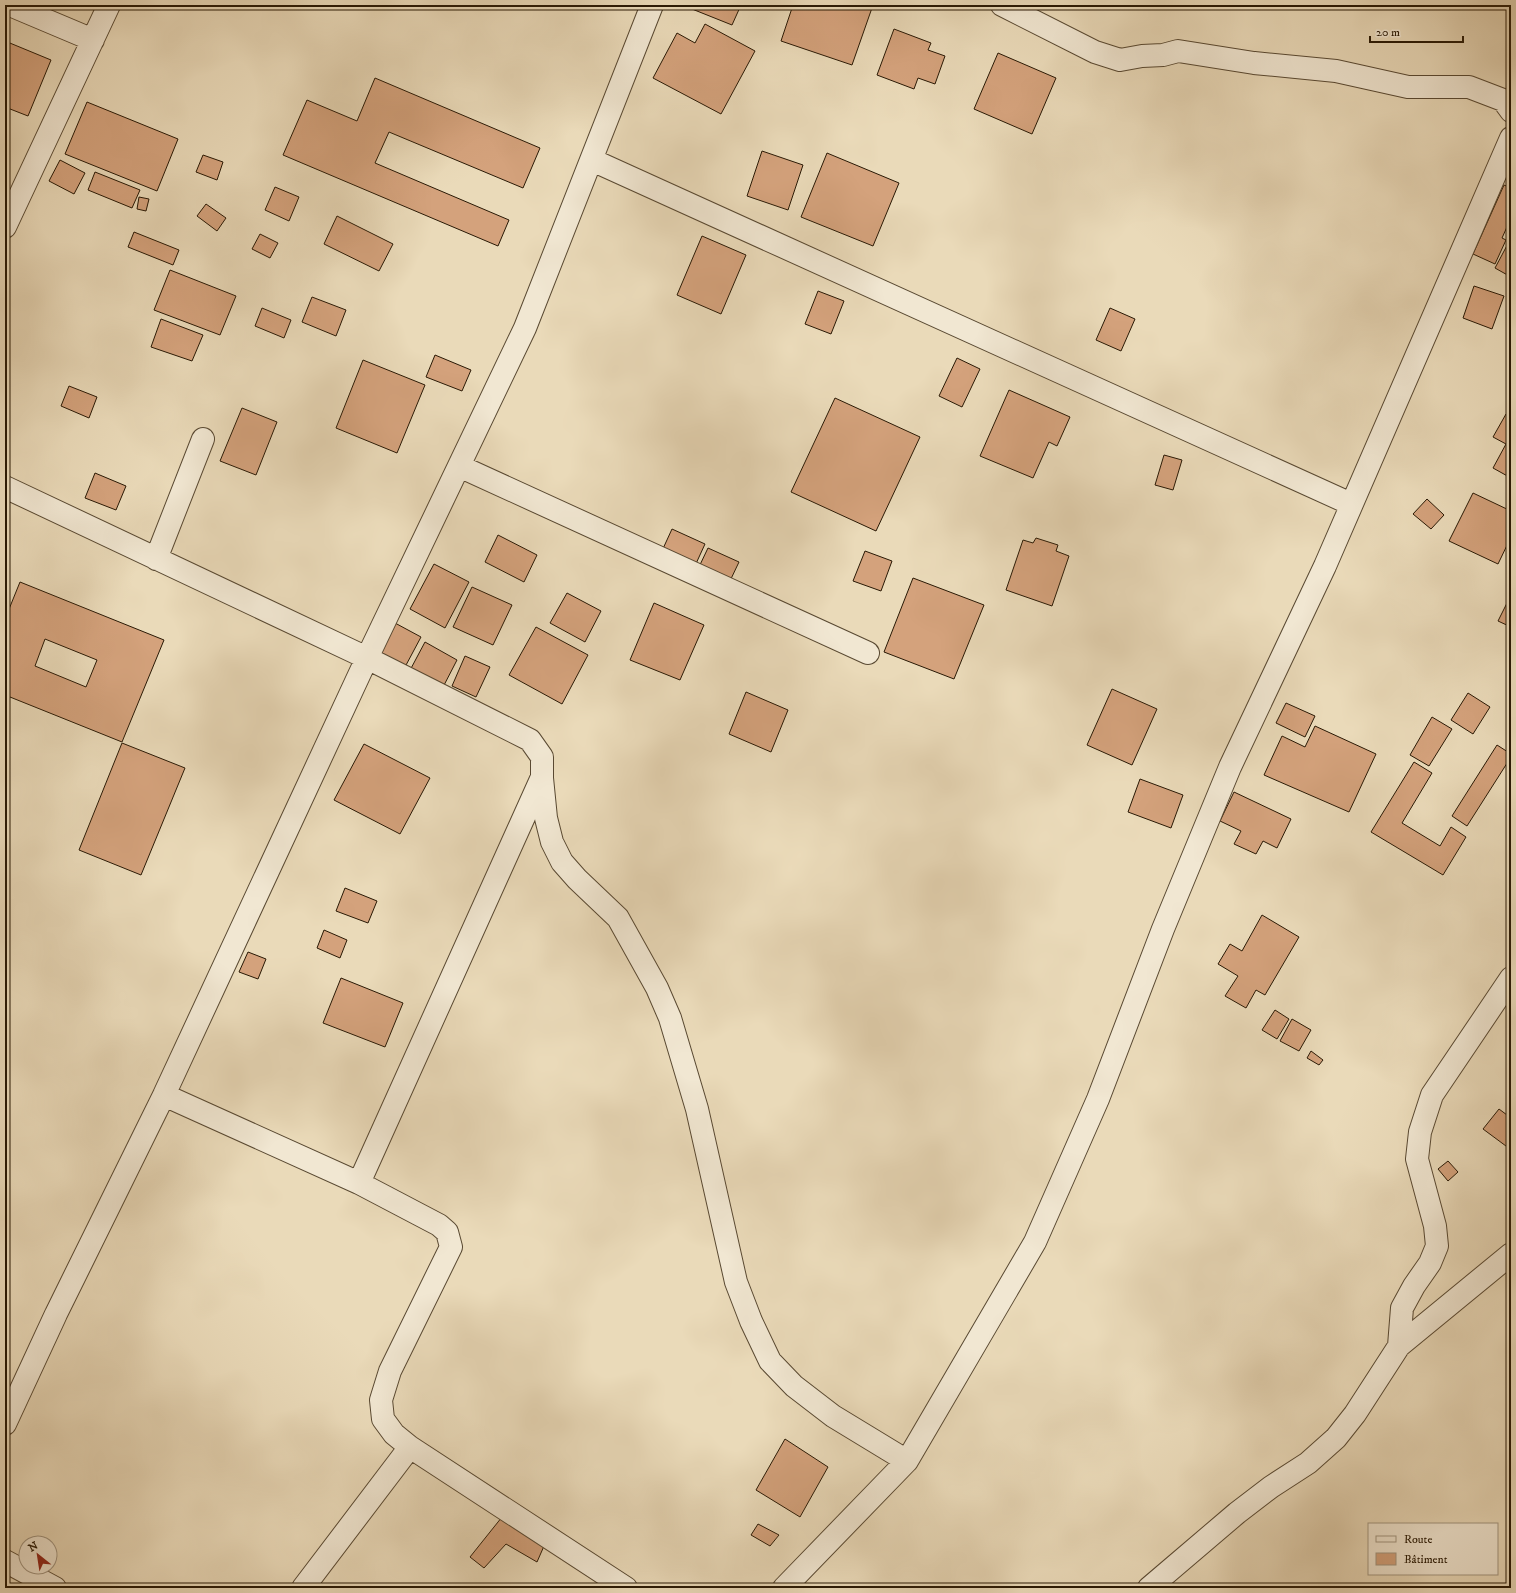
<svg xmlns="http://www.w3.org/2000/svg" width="1516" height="1593" viewBox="0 0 1516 1593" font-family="'IM FELL DW Pica',serif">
  <rect width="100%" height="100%" fill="#eadab9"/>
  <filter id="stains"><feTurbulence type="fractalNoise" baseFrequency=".005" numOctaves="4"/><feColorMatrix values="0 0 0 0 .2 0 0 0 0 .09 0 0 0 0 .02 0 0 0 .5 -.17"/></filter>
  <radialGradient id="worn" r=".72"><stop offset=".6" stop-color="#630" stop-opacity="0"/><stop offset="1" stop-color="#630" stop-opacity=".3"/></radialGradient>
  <!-- building -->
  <path fill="#d4a27c" stroke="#291905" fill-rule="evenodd" d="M682,5H741L732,25Z
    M793,5H873L852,65L781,41Z
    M705,24L755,51L721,114L653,78L677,33L695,43Z
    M894,29L931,43L928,50L945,56L935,84L918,78L914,89L877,75Z
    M5,41L51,60L28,116L5,107Z
    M998,53L1056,78L1032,134L974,109Z
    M375,78L540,148L523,188L389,132L375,163L509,220L498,246L283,155L307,100L357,121Z
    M87,102L178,139L157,191L65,154Z
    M762,151L803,165L788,210L747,196Z
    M827,153L899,183L873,246L801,217Z
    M203,155L223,162L217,180L196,172Z
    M60,160L85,173L74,194L49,181Z
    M95,172L140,190L132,208L88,190Z
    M1504,185L1511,188V218L1502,238L1506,240L1495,264L1473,254Z
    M275,187L299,197L289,221L265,210Z
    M139,197L149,199L146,211L137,209Z
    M206,204L226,218L217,231L197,216Z
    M337,216L393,244L379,271L324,244Z
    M134,232L179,250L173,265L128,247Z
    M260,234L278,243L270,258L252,249Z
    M702,236L746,255L721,314L677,295Z
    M1511,238V277L1495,268Z
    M170,270L236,296L220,335L154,310Z
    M1474,286L1504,296L1492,329L1463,318Z
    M818,291L844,301L831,334L805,324Z
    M312,297L346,310L336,336L302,322Z
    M262,308L291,320L284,338L255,326Z
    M1110,308L1135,319L1121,351L1096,340Z
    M161,319L203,335L192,361L151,347Z
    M435,355L471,370L462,391L426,377Z
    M957,358L980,369L962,407L939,396Z
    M363,360L425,385L397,453L336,428Z
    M69,386L97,397L89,418L61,406Z
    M1009,390L1070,417L1057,446L1049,442L1033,478L980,456Z
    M835,398L920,437L876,531L791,492Z
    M242,408L277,422L256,475L220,461Z
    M1506,414L1511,417V478L1493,468L1506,444L1493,437Z
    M1164,455L1182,460L1173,490L1155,485Z
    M95,473L126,486L116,510L85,498Z
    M1473,493L1511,511V537L1498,564L1449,541Z
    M1427,499L1444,515L1431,529L1413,514Z
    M672,529L705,544L694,568L661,553Z
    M498,535L537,555L524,582L485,562Z
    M1036,538L1058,545L1056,551L1069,556L1052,606L1006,590L1023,540L1033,543Z
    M708,548L739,562L729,583L698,569Z
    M865,551L892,561L881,591L853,581Z
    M434,564L469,582L445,628L410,609Z
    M913,578L984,605L954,679L884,652Z
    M20,582L164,640L122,742L5,695V619ZM45,639L97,660L86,687L35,666Z
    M472,587L512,605L493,645L453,627Z
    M567,593L601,611L585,642L550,623Z
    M1510,597H1511V627L1498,621Z
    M654,603L704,625L680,680L630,660Z
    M395,623L421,637L405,667L379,654Z
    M536,627L588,655L562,704L509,675Z
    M425,642L457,660L441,691L408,674Z
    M465,656L490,667L476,697L452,686Z
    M1112,689L1157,709L1132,765L1087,745Z
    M746,692L788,710L771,752L729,734Z
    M1468,693L1490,707L1473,734L1451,720Z
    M1286,703L1315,716L1305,737L1276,723Z
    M1432,717L1452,729L1429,766L1410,755Z
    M1315,726L1376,754L1349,812L1264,775L1282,736L1305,747Z
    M122,743L185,768L141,875L79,850Z
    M364,744L430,778L400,834L334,800Z
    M1497,745L1511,754V757L1467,826L1452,816Z
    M1414,762L1432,773L1402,823L1440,846L1451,827L1466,837L1443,875L1371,832Z
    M1140,779L1183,795L1171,828L1128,812Z
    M1234,792L1291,819L1277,848L1263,841L1256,854L1234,844L1241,831L1220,821Z
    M345,888L377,901L368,923L336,911Z
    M1262,915L1299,937L1265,995L1256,990L1246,1008L1225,996L1238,976L1218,964L1230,944L1242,951Z
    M324,930L347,940L340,958L317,948Z
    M248,952L266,959L258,979L239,972Z
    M341,978L403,1003L385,1047L323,1023Z
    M1275,1010L1289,1019L1277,1039L1262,1030Z
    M1292,1019L1311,1030L1299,1051L1280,1041Z
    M1311,1051L1323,1060L1319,1065L1307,1058Z
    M1499,1109L1511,1118L1510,1149L1483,1129Z
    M1448,1161L1458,1172L1448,1181L1438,1169Z
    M785,1439L828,1467L800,1517L756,1490Z
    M502,1517L544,1546L537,1562L506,1544L484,1568L470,1557Z
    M758,1524L779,1535L770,1546L751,1535Z"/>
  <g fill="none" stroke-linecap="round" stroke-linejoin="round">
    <!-- minor casing -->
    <g stroke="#594932" stroke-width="24">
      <path id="minor" d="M10,5L93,40
        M1002,5L1095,52L1120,60L1142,56L1163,55L1178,51L1254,63L1336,71L1408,87H1469L1503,100L1511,111
        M592,160L1351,504
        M5,227L109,5
        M459,466L868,653
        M5,487L367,658L530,740L542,757V777L359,1183
        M156,559L203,439
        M542,778L546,818L552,842L562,862L577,879L618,918L657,988L670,1018L697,1109L736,1282L751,1321L770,1361L794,1386L833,1416L907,1461
        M164,1095L359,1183L439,1225L447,1232L451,1247L390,1371L381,1400L383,1419L394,1434L410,1447L626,1588
        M1399,1346L1402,1308L1414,1286L1430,1263L1437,1246L1435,1226L1417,1159L1420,1132L1432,1095L1511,978
        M5,1424L56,1314L164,1095L367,658L525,328L652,5
        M5,1561L55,1588
        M303,1588L410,1447
        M784,1588L907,1461L1035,1242L1098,1099L1163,929L1230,767L1325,566L1511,138
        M1149,1588L1237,1513L1271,1487L1308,1463L1336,1438L1355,1414L1399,1346L1511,1254"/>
    </g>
    <!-- minor -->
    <use href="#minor" stroke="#f1e7d2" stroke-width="22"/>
  </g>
  <!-- margin -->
  <rect width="1516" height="1593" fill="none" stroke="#eadab9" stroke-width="20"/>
  <rect x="6" y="6" width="1504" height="1581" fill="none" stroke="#291905" stroke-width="2"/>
  <rect x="10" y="10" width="1496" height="1573" fill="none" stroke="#291905"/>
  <!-- legend -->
  <rect x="1368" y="1523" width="130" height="52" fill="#f1e7d2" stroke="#a19580"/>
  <rect x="1376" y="1536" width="20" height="6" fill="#f1e7d2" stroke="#a19580"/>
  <text x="1404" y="1543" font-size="12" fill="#291905">Route</text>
  <rect x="1376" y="1553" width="20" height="12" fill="#d4a27c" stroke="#a19580"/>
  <text x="1404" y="1563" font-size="12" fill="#291905">Bâtiment</text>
  <!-- north arrow -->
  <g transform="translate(38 1555) rotate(330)"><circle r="19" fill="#f1e7d2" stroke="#a19580"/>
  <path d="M0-3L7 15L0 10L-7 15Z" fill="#8f2418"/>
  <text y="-6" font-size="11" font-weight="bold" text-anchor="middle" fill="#291905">N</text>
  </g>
  <!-- scale -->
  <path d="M1370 36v6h93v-6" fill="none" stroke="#291905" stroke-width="2"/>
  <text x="1376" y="36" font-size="12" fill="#291905" stroke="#f1e7d2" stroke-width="3" paint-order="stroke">20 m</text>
  <rect width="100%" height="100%" filter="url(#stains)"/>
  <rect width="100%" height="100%" fill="url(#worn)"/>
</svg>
